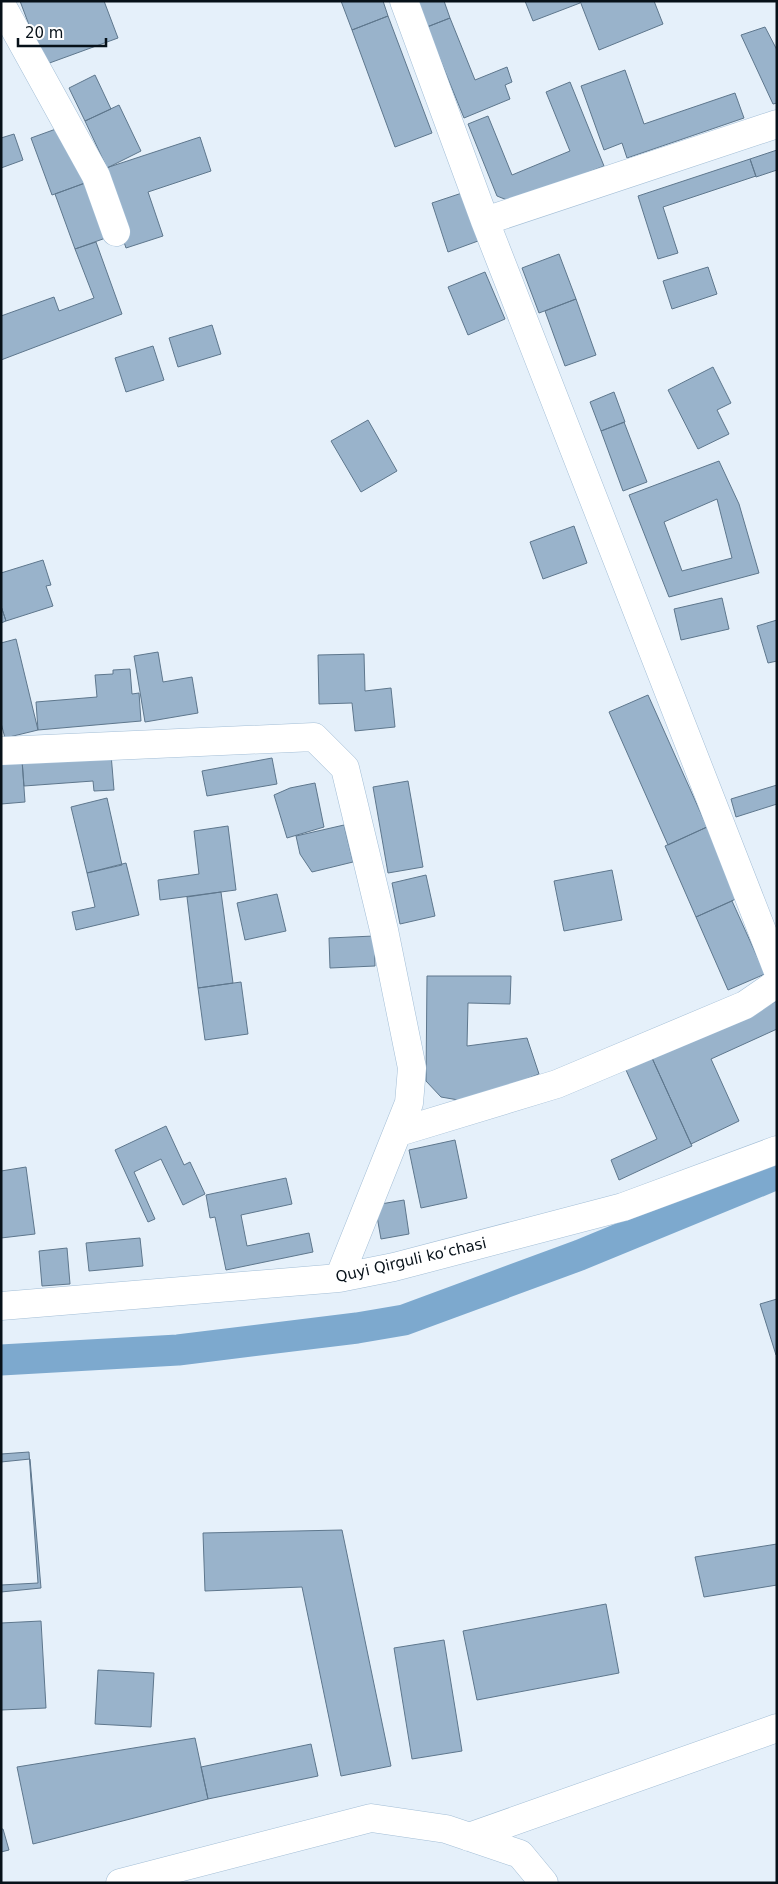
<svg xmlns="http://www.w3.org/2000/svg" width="778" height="1884" viewBox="0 0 778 1884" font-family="'DejaVu Sans',sans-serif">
  <rect width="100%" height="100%" fill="#e5f0fa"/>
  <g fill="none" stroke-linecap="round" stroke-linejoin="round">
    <!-- canal -->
    <path stroke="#7da9ce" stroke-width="31" d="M1,1360L178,1350L357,1328L404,1320L580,1255L777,1174"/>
  </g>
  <!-- building -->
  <path fill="#99b3cb" stroke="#5e778d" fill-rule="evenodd" d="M20,1H104L118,38L44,65Z
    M341,1H383L388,16L352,30Z
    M417,1H444L450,18L427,27Z
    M525,1H580V3L533,21Z
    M580,1H654L663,24L599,50Z
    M388,16L432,133L395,147L352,30Z
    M450,18L475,80L507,67L512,82L505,85L510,99L464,118L427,27Z
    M765,27L777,50V103L773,104L741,35Z
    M625,70L644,124L735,93L744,118L627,158L622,143L604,150L581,86Z
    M95,75L111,109L85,121L69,88Z
    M570,82L604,166L519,200H507L497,196L468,124L488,116L512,175L570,151L546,92Z
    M119,105L141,151L107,168L85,121Z
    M67,125L88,182L52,195L31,138Z
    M14,134L23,160L1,168V138Z
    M200,137L211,171L148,192L163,236L126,248L100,170Z
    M777,150V170L756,177L750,159Z
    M750,159L756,176L663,207L678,253L658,259L638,196Z
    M93,180L114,235L75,249L55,194Z
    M462,193L478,241L448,252L432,203Z
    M96,242L122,314L1,360V316L54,297L59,311L94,298L75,249Z
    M559,254L576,299L539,313L522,268Z
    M708,267L717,294L672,309L663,281Z
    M485,272L505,319L468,335L448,287Z
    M576,299L596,355L565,366L545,311Z
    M212,325L221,354L178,367L169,338Z
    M153,346L164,380L126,392L115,358Z
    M713,367L731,403L717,410L729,434L698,449L668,390Z
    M614,392L625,422L601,431L590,402Z
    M368,420L397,471L361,492L331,441Z
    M624,422L647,482L623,491L601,431Z
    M719,461L739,504L759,573L669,597L629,495ZM717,499L732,558L682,571L664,522Z
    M574,526L587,563L543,579L530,542Z
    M43,560L51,585L46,586L53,606L6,621L1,606V573Z
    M722,598L729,629L681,640L674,609Z
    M1,606L6,621L1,623Z
    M777,620V661L768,663L757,626Z
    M16,639L38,730L5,738L1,723V643Z
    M158,652L163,682L192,677L198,713L145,722L134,656Z
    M364,654L365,691L391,688L395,727L355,731L352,703L319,704L318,655Z
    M130,669L132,694L139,693L141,721L38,730L36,702L97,697L95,675L113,674V670Z
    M648,695L707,827L668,845L609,712Z
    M111,754L114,790L94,791L93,781L24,786L22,760Z
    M272,758L277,784L207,796L202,771Z
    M22,760L25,802L1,804V761Z
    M408,781L423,867L388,873L373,787Z
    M315,783L324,827L287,838L274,795L290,788Z
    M777,785V804L736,817L731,799Z
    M107,798L122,865L87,873L71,807Z
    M344,825L353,862L312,872L300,854L296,836Z
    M228,826L236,890L160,900L158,880L199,874L194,831Z
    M707,827L738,898L696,917L665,846Z
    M126,863L139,915L76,930L72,912L95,907L87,873Z
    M612,870L622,920L564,931L554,881Z
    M426,875L435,916L400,924L392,883Z
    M221,892L233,983L198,988L187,897Z
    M277,894L286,931L245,940L237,903Z
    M732,901L765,974L728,990L696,917Z
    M374,936L375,966L330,968L329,938Z
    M427,976H511L510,1004L468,1003L467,1046L527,1038L539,1074L470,1102L441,1097L426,1081Z
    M241,982L248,1034L205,1040L198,988Z
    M777,1001V1029L711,1059L739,1121L691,1144L652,1058Z
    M652,1058L692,1146L619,1180L611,1160L657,1139L626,1070Z
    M166,1126L184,1165L190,1162L205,1194L183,1205L161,1159L134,1172L155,1219L148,1222L115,1150Z
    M455,1140L467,1198L421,1208L409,1150Z
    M26,1167L35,1234L1,1238V1171Z
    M286,1178L292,1204L241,1215L247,1246L309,1233L313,1252L226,1270L215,1217L210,1218L206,1195Z
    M404,1200L409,1234L381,1239L375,1205Z
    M140,1238L143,1266L89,1271L86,1243Z
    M67,1248L70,1284L42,1286L39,1251Z
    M777,1299V1354L776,1355L760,1304Z
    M29,1452L38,1583L1,1585V1454Z
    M30,1459L41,1588L1,1592V1462Z
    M342,1530L391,1766L341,1776L302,1587L205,1591L203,1533Z
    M777,1544V1585L704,1597L695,1557Z
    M606,1604L619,1673L477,1700L463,1631Z
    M41,1621L46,1708L1,1710V1623Z
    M444,1640L462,1751L412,1759L394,1648Z
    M98,1670L154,1673L151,1727L95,1724Z
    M195,1738L208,1799L33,1844L17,1767Z
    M311,1744L318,1776L208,1799L201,1767Z
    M1,1829H3L9,1850L1,1852Z"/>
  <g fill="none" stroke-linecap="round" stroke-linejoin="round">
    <!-- minor casing -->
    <g stroke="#a3bed6" stroke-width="29">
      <path id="minor" d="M404,1L485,221L777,969
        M1,4L96,176L116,232
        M485,221L777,124
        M1,751L314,737L345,768L384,930L412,1068L409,1103L339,1278
        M399,1132L557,1084L745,1005L777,983
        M1,1306L339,1278L394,1267L623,1207L777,1150
        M469,1837L777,1728
        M120,1883L371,1818L446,1829L520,1854L544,1883"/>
    </g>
    <!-- minor -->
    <use href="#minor" stroke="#fff" stroke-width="28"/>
  </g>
  <g text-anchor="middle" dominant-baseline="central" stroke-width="5" stroke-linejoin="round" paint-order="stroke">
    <!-- street labels -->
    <g font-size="15" fill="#071119" stroke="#fff">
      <text transform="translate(411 1260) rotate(-13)">Quyi Qirguli koʻchasi</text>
    </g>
  </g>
  <!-- border -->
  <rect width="778" height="1884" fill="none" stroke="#071119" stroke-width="5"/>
  <!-- scale -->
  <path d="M18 38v8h88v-8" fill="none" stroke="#071119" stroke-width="2.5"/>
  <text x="25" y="38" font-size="15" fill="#071119" stroke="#ffffff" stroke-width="4" paint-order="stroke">20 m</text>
</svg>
